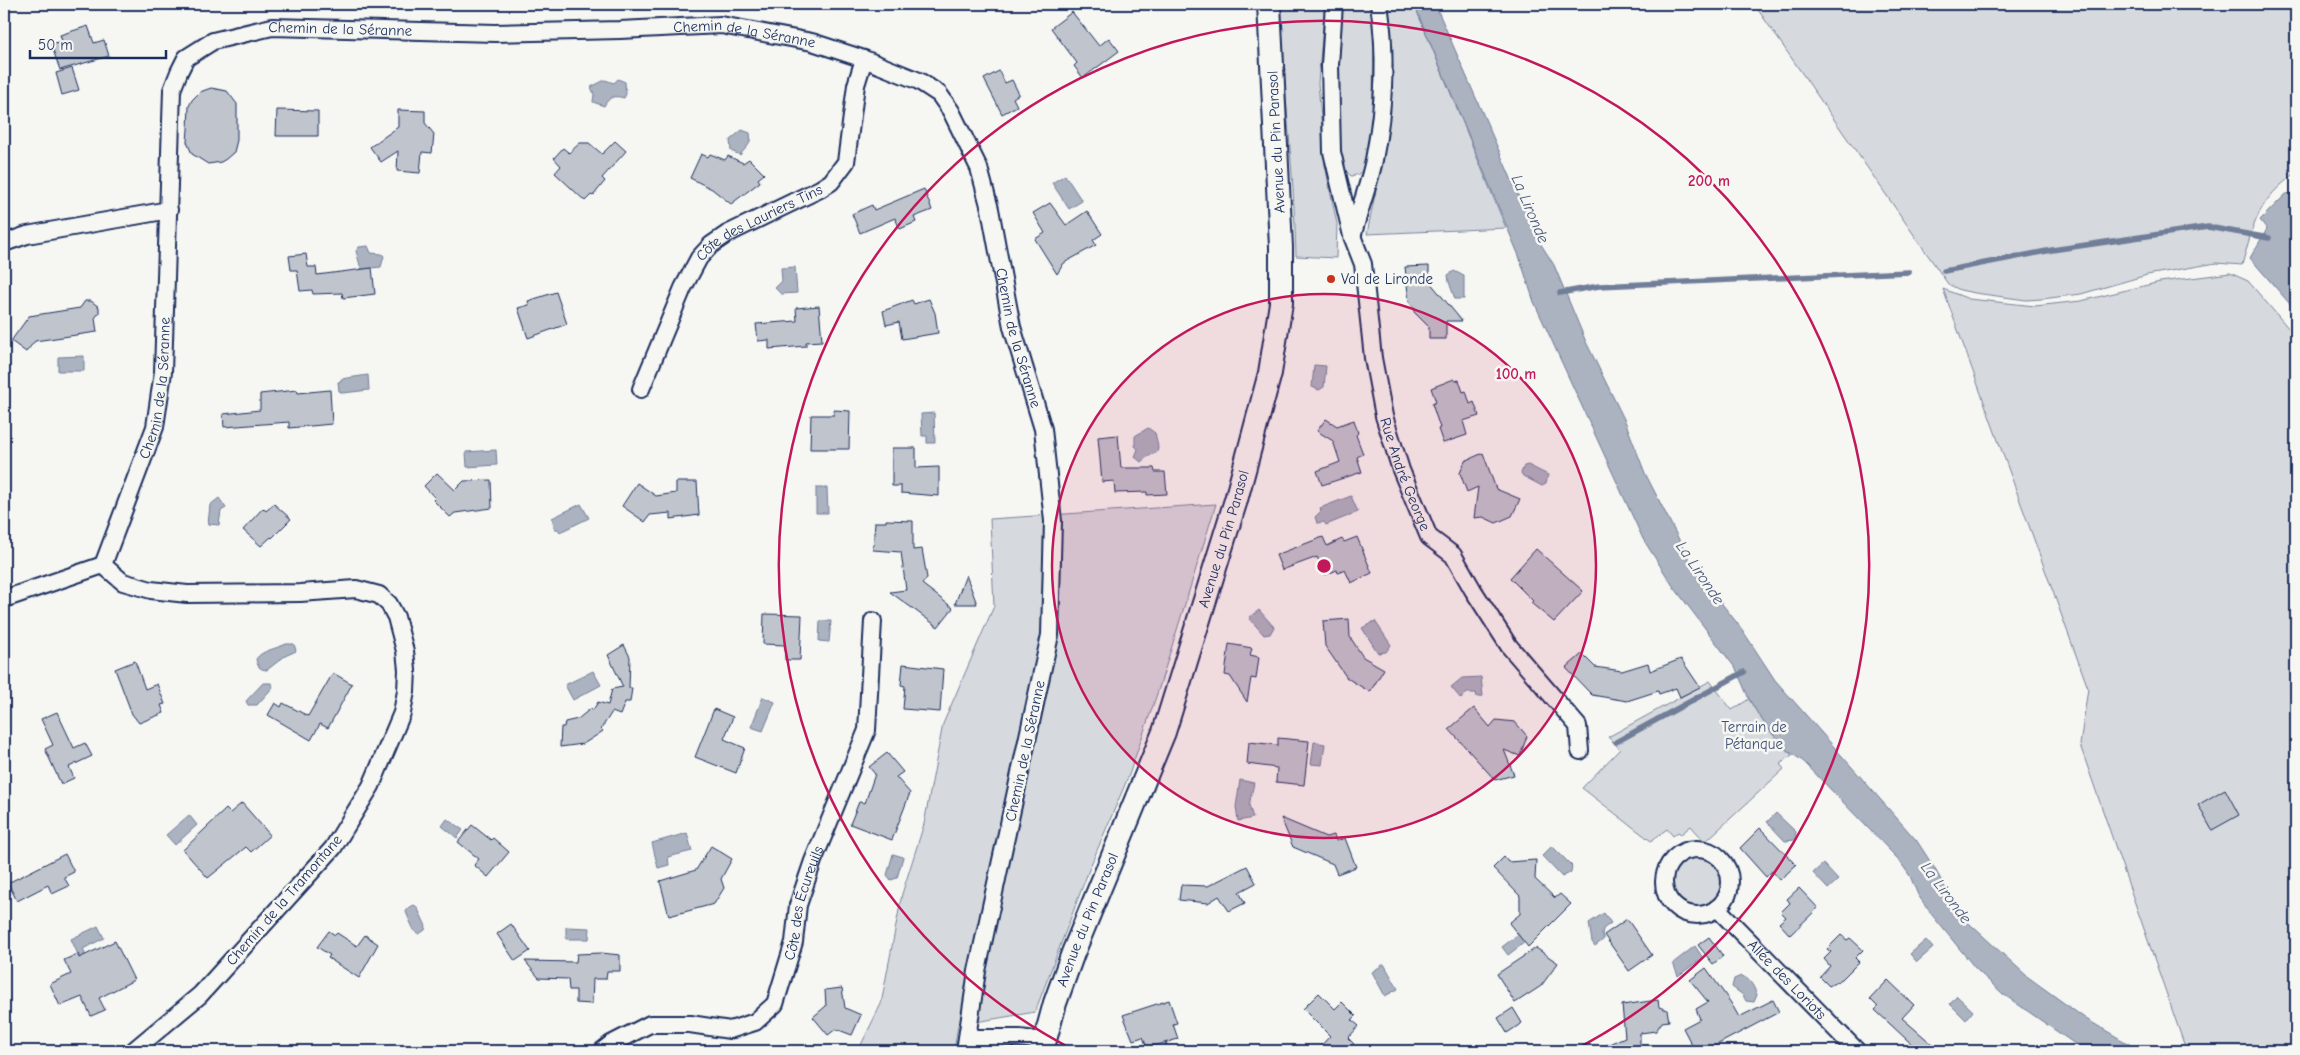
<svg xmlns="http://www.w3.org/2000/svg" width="2300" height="1055" viewBox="0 0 2300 1055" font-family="'Comic Neue',sans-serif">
  <rect width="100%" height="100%" fill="#f6f6f2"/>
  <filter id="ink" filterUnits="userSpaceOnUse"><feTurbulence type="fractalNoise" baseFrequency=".02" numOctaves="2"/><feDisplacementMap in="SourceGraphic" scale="10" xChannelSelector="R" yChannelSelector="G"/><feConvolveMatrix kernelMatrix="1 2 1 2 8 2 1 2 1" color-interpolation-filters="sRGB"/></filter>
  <g filter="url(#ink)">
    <!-- green -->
    <path fill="#d6d9dd" stroke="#78849e" d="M1279,4H1325L1318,83L1325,165L1337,224L1336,258L1296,256C1294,172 1284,88 1279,4Z
      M1340,4H1373L1374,15L1373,107L1367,163C1363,171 1360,175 1351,176L1346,171L1342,161L1336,93Z
      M1384,4H1414L1506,228L1367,234C1380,166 1406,71 1384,4Z
      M1754,4H2296V173C2258,200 2254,222 2242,265L2216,263L2147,275L2081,294L2042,299L2026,300L1975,293L1960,290L1948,284Z
      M2230,273L2248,281L2296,337V1051H2196L2184,1044L2080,745L2088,688L1943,289L1969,299L2035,306L2081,301L2160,282Z
      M1216,504L1159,688L1129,775L1090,867L1035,1012L958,1025L954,1051H858L881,1004L902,894L924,824L943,724L994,606L990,519Z
      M1710,681L1732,710L1749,699C1761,719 1774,739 1792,755L1780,764L1784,769L1705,842L1691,826L1681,834L1678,832L1673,836L1667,829L1651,841L1582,788L1620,749L1608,737Z
      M1673 882a24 24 0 1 1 48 0a24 24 0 1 1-48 0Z"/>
    <!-- water -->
    <path fill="#abb2c0" stroke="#717e99" d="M1414,4H1435L1537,238L1554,265L1586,342L1625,421L1645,473L1693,567L1741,628L1775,680L1917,841L1935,869L1960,915L2028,977L2086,1019L2141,1051H2085L2003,994L1976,969L1932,915L1918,895L1910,876L1898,859L1804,762L1783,747L1759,716L1749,699L1736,669L1673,586L1643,539L1534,302L1519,256Z
      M618,79L625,82L626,94L624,98C614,95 609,97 604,106L593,102L594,94L591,87L605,80L614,83Z
      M742,130L750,133C752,145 747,146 740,155L731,151L730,140Z
      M1065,175L1082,201L1069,209L1052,183Z
      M2296,193V311L2250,258L2267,229L2260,220L2286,194Z
      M368,246L371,253L382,254L384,256L381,267L361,269L356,251L359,247Z
      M795,267L797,293L781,294L775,288L782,281L781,268Z
      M1454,271L1464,276V299H1455L1449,282L1448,275Z
      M84,356V371H58V357Z
      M1314,365L1326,366L1324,387L1319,390L1312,387Z
      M368,375L369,390L343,393L339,391L338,382L341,381V379Z
      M934,413L935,443H927V436H922L921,414Z
      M1148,428L1155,433C1162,460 1156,448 1141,462L1135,457L1138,449L1135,446V436Z
      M496,450L497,465L467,467L466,452Z
      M1528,465L1548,475L1546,484L1542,486L1523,476L1521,473L1524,466Z
      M816,488H827L828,513H816Z
      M1351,496L1358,512L1326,525L1324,522L1317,523L1315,517L1321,511L1320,508Z
      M219,498L226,508L221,511L219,525L208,524L210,505Z
      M581,504L589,518L560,532L558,529H555L552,518Z
      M1259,610L1274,627L1270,634L1264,635L1249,618Z
      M820,621H831L829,642L819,641Z
      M1375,621L1391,645L1386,652L1378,653L1362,628Z
      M286,644H294L296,651L285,656L267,670C260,670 257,666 256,659C262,650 276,649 286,644Z
      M593,671L601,685L573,700L565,685Z
      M1481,677L1483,696L1477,697L1476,693H1467L1461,699L1451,687L1462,678Z
      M263,683H271L273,687L257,705H248L246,701Z
      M763,697L775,702L763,731L751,727Z
      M1314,742L1325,744L1322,765L1311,764Z
      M1240,780L1254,783L1249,805L1253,818L1238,821L1236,807Z
      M1776,813L1796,832L1795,840L1785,841L1767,822Z
      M189,815L197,825L175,845L166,835Z
      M447,819L463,830L457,838L442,826Z
      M687,833L692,851L668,857L669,865L658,868L652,843Z
      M1552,846L1572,866L1571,872L1562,877L1542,856Z
      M893,854L903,857L897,878L891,880L887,875Z
      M1823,864L1838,880L1828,889L1813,873Z
      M414,905L417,907L426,926L425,930L419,934L414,931L406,912L408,908Z
      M1604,913L1611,923L1603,929L1602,935L1604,939L1595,946L1592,942L1589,923Z
      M98,926L104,938L83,949L90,966L80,959L71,939Z
      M566,927L590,928L589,939H566Z
      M1519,934L1525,942L1508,955L1502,947Z
      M1926,940L1933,948L1917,962L1910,954Z
      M1695,946L1703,958L1678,976L1673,963Z
      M1384,964L1398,989L1385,996L1372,972Z
      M1741,976C1750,978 1754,987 1757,995L1754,1002L1746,1001L1743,995L1732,987L1734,979Z
      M1957,996L1973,1011L1966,1020L1950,1004Z"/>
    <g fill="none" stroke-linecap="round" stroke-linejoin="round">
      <!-- stream -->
      <path stroke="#717e99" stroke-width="5.5" d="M1944,271L2052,250L2208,227L2269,238
        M1560,293L1599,286L1909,272
        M1616,742L1744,672"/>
    </g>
    <!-- building -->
    <path fill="#c0c4cd" stroke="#1b2f5e" d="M1072,12L1099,46L1109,38L1119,51L1083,78L1074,66L1077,63L1051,28Z
      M88,26L94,43L104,40L109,56L60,70L51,44L62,41L60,35Z
      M72,68L79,90L62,95L56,73Z
      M999,71L1005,83L1012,80L1019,94L1013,98L1017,106L1002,114L984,79Z
      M211,88L227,91L237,104V140L234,152L226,159L221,162L208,164L192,154L187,142L188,129L189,106L192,100L200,92Z
      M277,110L318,111V136H276Z
      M398,110L425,111V123L434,134L432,153L422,152L420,173L397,171L398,151L381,162L370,147L398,127Z
      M615,141L626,151L602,178L605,181L593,196L591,195L585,201L555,173L561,166L554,158L563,148L569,153L580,143H589L602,154Z
      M701,154L708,157L710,154L725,160L728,156L743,163L749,159L764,174L758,179L760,182L731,204L712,189L690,178Z
      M924,189L932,210L914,217L916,222L900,229L895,218L860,233L852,214L872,205L874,210Z
      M1050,203L1066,225L1087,211L1102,234L1093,240L1096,245L1064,263L1057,274L1035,239L1045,233L1033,213Z
      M306,254L308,267H316L317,275L372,268L375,294L343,298L342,293L313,294L312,290L300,291L297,270H291L289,256Z
      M1429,266V281L1462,321H1446V339H1429V327L1414,312L1415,309L1409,302L1405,267Z
      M556,292L567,324L528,338L518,308L529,305L528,301Z
      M929,299L935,313L938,333L902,339L899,322L886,325L883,311L912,300L914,304Z
      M85,301H91L99,307V313L95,318L97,332L35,341L26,352L11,341L29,316L80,308Z
      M819,306L822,341L806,342V346L769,349V340L758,341L756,324L797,321L796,308Z
      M1454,379L1455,381L1459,380L1463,392L1466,391L1470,404L1474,402L1479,416L1463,421L1467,435L1443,443L1438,429L1440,428L1432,404L1436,402L1431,388Z
      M297,390L298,393L330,390L332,424L289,428V422L224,427L223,414L260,410V394Z
      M834,410L850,411L849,449H810L811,415H834Z
      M1326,419L1337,426L1354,420L1358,433L1356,435L1363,454L1357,457L1362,472L1322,485L1317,471L1340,462L1333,441L1317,431Z
      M1118,435L1121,468H1154L1155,472H1165L1167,494L1147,495V492L1115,493L1114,481L1102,482L1098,437Z
      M892,448H916V468L939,467V496L901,493V486H892Z
      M1483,453L1496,489L1520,499L1512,516L1496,523L1483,517L1474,518L1478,487L1467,492L1460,473L1465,461Z
      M437,473L455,490L464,481L491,480L492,508L455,513L450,517L433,500L435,498L424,486Z
      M676,482H697L699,515L671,519V513L650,515L645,522L622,506L637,483L656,496L676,493Z
      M274,504L291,519L272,538L271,537L261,546L243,530L263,508L266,511Z
      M886,520L913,521V550L922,549L927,578L922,584L953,608L938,627L890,592L906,590L901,552L873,550L875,522H886Z
      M1323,537L1327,546L1342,539L1344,542L1357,537L1372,573L1351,583L1345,570L1338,573L1337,570L1325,575L1317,557L1282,570L1276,555Z
      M1536,549L1583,591L1554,622L1531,603L1533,601L1510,578Z
      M966,575L977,604H955Z
      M764,614L802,615L800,660H785V645L763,644Z
      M1349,619L1350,637L1363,657L1384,669L1370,692L1347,678L1325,646L1323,621Z
      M1229,644L1252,648L1250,655L1259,657L1256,679L1251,678L1247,702L1230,676L1225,675Z
      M624,645L630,657L629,688H632L630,702H625L620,715L612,712L601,729L603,731L591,739L583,744L560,747L561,727H564L565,722L578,719L590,709L593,710L598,702L608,705L612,689L623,687L608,655Z
      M1582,654L1595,667L1622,671L1648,663L1650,671L1681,659L1700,687L1680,697L1676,688L1659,694L1658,691L1627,701L1592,695L1566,668Z
      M135,661L145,689L157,684L165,704L161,705L164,713L139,723L132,714L115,669Z
      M903,664L943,669L940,712L903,709L905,686L901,685Z
      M333,673L352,684L328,728L320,724L311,740L268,715L275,703L281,707L283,703L308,716Z
      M1474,708L1490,727L1496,720L1515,722L1527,736L1520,756L1504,750L1514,775L1495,780L1449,729Z
      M714,709L733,717L724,739L745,748L736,773L695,757Z
      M57,712L74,748L85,743L92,756L69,767L74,778L61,784L45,749L53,745L41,719Z
      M1278,738L1309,741L1304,785L1276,782L1277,768L1247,764L1249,742L1278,745Z
      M887,753L903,772L896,777L910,793L892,840L850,824L859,802L865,803L875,774L869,767Z
      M2225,789L2239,815L2212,830L2198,805Z
      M242,803L270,835L251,852L246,847L208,878L183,850L226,809L230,813Z
      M1281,818L1326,837L1334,835L1336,841L1345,838L1356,867L1337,874L1333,864L1293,847Z
      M472,825L491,840L493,838L509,852L488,877L474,865L479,859L458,842Z
      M1760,828L1796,865L1780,880L1772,871L1766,877L1740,848Z
      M711,846L732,859L721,879L724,888L714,904L669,916L660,881L696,870Z
      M65,854L74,872L64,877L69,886L52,894L48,885L17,901L8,883Z
      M1504,857L1508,862L1536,860L1535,879L1555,898L1560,894L1571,904L1528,947L1509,923L1520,914V896L1493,868Z
      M1247,866L1256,883L1239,892L1245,903L1229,911L1219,896L1208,903L1179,900L1181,885L1208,886Z
      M1799,888L1818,908L1790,935L1779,923L1786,917L1781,912L1790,903L1787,899Z
      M1627,919L1652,955L1629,971L1604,935Z
      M511,924L530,951L515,961L497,934Z
      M329,931L335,935L337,933L357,946L365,935L378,944L359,978L328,958L330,955L317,947Z
      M1841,935L1847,940L1850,938L1863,950L1855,958L1859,962L1842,979L1829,986L1820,977L1830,966L1824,959L1831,952L1827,949Z
      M1709,937L1723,956L1713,964L1698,945Z
      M115,941L134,980L99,998L105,1010L91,1016L82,997L60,1006L50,984L71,974L64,960L78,954L79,958Z
      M1536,948L1558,963L1541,986L1515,1003L1497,974Z
      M601,953L620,955V971H607L606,979H593L592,1004L576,1003V990H569L568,979L539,978L525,961L576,962L577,954Z
      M1706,968L1731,1003L1739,1017L1773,1000L1779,1012L1705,1051H1695L1683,1028L1700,1019L1696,1009L1708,1002L1690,980Z
      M1888,980L1914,1005L1902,1018L1940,1051H1919L1875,1010L1878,1007L1870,999Z
      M842,988L845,1008L861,1015L852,1035L836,1029L828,1035L813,1017L826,1006L825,990Z
      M1319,993L1335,1009L1342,1002L1356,1016L1352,1020L1359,1026L1348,1038L1354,1044L1347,1051H1316L1330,1036L1303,1009Z
      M1169,1000L1177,1023L1173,1024L1178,1039L1147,1048L1143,1037L1133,1040L1123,1015Z
      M1658,1000L1659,1007L1667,1010L1669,1021L1662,1022L1656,1031L1640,1033V1049L1593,1051L1625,1037L1622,1005Z
      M1513,1008L1522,1023L1507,1033L1498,1018Z"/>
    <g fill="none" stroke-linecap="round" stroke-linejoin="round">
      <!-- street casing -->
      <g stroke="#1b2f5e" stroke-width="20">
        <g id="street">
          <path id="s1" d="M1334,4L1330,65L1332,152L1352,236L1363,264L1373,358L1384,416L1401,470L1429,537L1453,555L1473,590L1509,646L1578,726L1580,751"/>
          <path d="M1353,234C1359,210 1369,185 1374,160C1384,109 1387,56 1379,4"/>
          <path d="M4,243L27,235L169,210"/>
          <path id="s2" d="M641,389L683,288L699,258L711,245L727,234L820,189L831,182L846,162L856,85L864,59"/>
          <path id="s3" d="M103,565L155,427L163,372L172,90L179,72L186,58L213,41L272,27L495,33L620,30L721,25L812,42L864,59L919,81L939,94L951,111L979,168L990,209L1012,327L1043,429L1053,521L1050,635L977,971L965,1051"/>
          <path d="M103,565L123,582L151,590L187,594L300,593L356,589L379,595L389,604L396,617L405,651L407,670L406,691L402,713L371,786L333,848L200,995L133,1051"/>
          <path d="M4,599L103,565"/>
          <circle cx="1697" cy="882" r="33"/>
          <path id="s4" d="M1717,908L1857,1051"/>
          <path d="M968,1038H1019L1044,1041"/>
          <path id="s5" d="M602,1051L611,1044L650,1024H690L730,1030L755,1022L775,1004L794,942L798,905L813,861L867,730L873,621"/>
        </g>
      </g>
      <!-- secondary casing -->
      <g stroke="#1b2f5e" stroke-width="26">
        <g id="secondary">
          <path id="s6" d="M1042,1051L1055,1003L1073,953L1164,732L1236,500L1270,373L1281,303V247L1269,4"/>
        </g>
      </g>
      <!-- street -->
      <use href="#street" stroke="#f6f6f2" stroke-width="16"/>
      <!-- secondary -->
      <use href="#secondary" stroke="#f6f6f2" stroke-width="22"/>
    </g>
  </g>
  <!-- distance rings -->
  <circle cx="1324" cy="566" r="272" fill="#c2185b" fill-opacity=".12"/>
  <g fill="none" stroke="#c2185b" stroke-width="2.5">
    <circle cx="1324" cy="566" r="272"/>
    <path d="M1072 1049A545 545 0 1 1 1576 1049"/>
  </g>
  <!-- markers -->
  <circle fill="#c8321e" stroke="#f6f6f2" stroke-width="2" cx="1331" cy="279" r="5"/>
  <g text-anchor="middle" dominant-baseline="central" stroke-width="5" stroke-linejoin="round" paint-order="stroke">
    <!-- street labels -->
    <g font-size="15" fill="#1b2f5e" stroke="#f6f6f2">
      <text stroke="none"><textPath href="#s3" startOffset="681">Chemin de la Séranne</textPath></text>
      <text stroke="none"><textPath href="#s3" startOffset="1086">Chemin de la Séranne</textPath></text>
      <text transform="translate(1276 142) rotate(-93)">Avenue du Pin Parasol</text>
      <text stroke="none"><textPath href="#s2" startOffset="214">Côte des Lauriers Tins</textPath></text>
      <text stroke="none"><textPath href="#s3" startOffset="1551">Chemin de la Séranne</textPath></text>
      <text stroke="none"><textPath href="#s3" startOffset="186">Chemin de la Séranne</textPath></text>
      <text stroke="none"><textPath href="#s1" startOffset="480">Rue André George</textPath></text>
      <text stroke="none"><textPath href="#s6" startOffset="544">Avenue du Pin Parasol</textPath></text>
      <text transform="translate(1025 751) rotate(-78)">Chemin de la Séranne</text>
      <text transform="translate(284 900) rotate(-49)">Chemin de la Tramontane</text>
      <text stroke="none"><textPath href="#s5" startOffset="294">Côte des Écureuils</textPath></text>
      <text stroke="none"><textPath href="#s6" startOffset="139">Avenue du Pin Parasol</textPath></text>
      <text stroke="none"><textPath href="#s4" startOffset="100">Allée des Loriots</textPath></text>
    </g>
    <!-- poi labels -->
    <g font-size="15" fill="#1b2f5e" stroke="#f6f6f2" text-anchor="start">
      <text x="1341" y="279">Val de Lironde</text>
    </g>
    <!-- park labels -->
    <g font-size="15" fill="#405177" stroke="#f6f6f2">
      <text x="1754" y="727">Terrain de<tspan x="1754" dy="17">Pétanque</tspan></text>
    </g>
    <!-- water labels -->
    <g font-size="16" font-style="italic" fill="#46567b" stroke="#f6f6f2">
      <text transform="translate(1530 209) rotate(67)">La Lironde</text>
      <text transform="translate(1700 573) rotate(56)">La Lironde</text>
      <text transform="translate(1946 893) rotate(53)">La Lironde</text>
    </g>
  </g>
  <circle cx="1324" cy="566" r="8" fill="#c2185b" stroke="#f6f6f2" stroke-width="2.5"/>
  <g font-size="15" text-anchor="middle" font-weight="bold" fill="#c2185b" stroke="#f6f6f2" stroke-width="5" stroke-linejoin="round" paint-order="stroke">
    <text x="1709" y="186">200 m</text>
    <text x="1516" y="379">100 m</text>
  </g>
  <!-- margin -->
  <rect width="2300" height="1055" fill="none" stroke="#f6f6f2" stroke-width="20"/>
  <rect x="10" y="10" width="2280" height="1035" fill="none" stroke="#1b2f5e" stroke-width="2" filter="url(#ink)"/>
  <!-- scale -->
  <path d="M30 50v8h136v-8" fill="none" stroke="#1b2f5e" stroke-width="2.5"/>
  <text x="38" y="50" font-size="15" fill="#1b2f5e" stroke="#f6f6f2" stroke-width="4" paint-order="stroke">50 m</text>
</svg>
